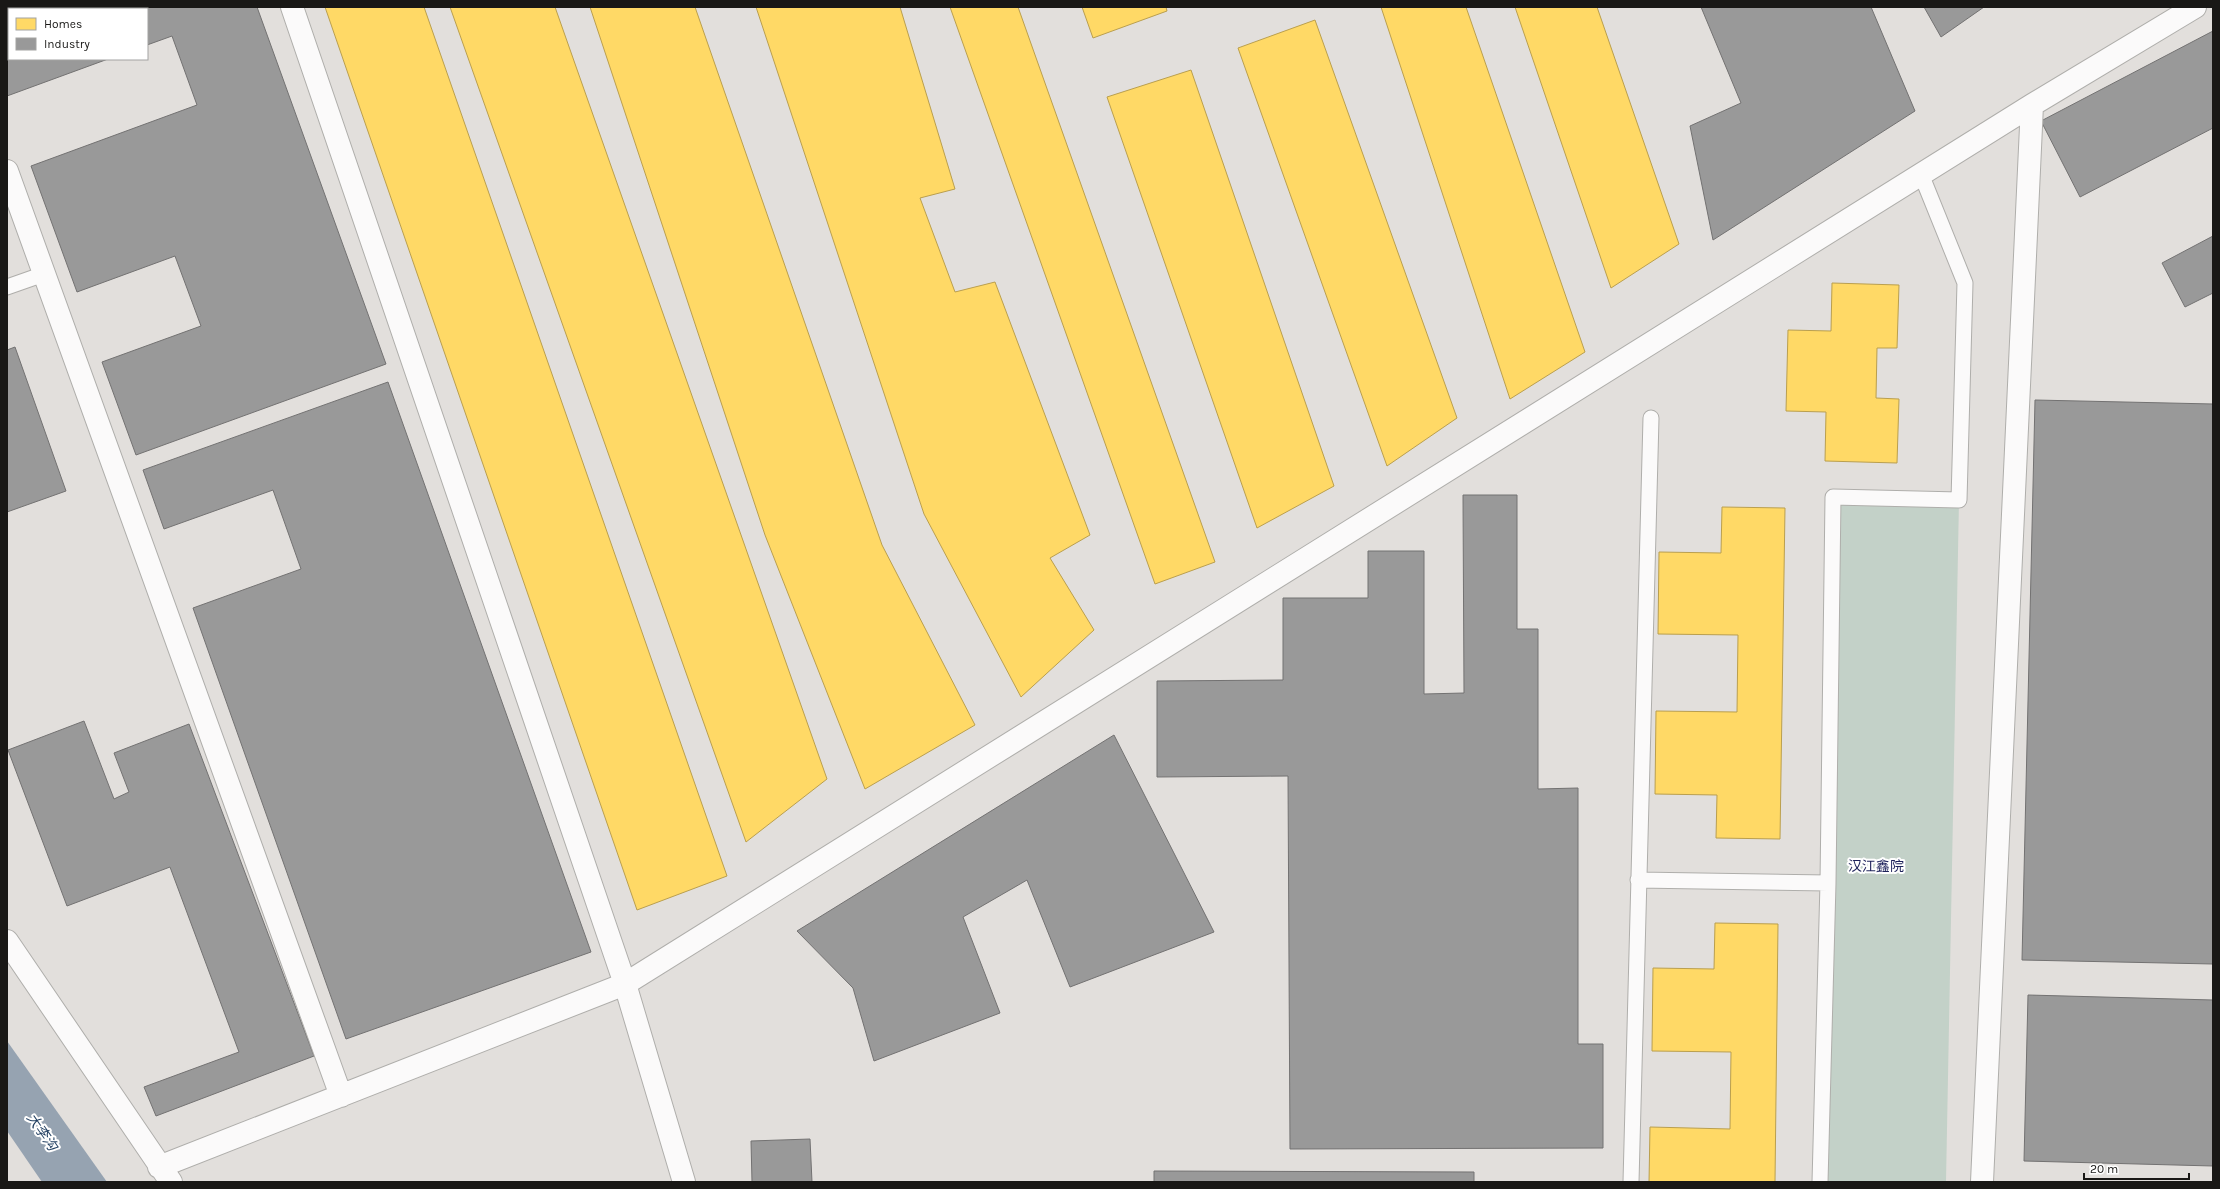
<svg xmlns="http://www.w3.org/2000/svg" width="2220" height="1189" viewBox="0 0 2220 1189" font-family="Karla,'Noto Sans SC',sans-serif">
  <rect width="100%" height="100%" fill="#e2dfdc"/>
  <!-- green -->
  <path fill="#c3d1c8" d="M1833,497L1959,500L1946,1182H1820Z"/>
  <!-- water -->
  <path fill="#96a3b1" d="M7,1041L107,1182H42L7,1131Z"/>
  <!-- homes -->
  <path fill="#ffd966" stroke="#ba9f4e" d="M325,7H424L727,876L637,910Z
    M450,7H555L827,779L746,842Z
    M590,7H695L882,545L975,725L865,789L765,535Z
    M756,7H900L955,189L920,198L955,292L995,282L1090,535L1050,558L1094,630L1021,697L924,514Z
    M950,7H1018L1215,562L1155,584Z
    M1082,7H1166L1167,11L1093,38Z
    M1381,7H1466L1585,352L1510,399Z
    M1515,7H1597L1679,244L1611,288Z
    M1315,20L1457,418L1387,466L1238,48Z
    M1191,70L1334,486L1257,528L1107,97Z
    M1832,283L1899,285L1897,348H1877L1876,398L1899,399L1897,463L1825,461L1826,412L1786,411L1788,330L1831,331Z
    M1722,507L1785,508L1780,839L1716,838L1717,795L1655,794L1656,711L1737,712L1738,635L1658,634L1659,552L1721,553Z
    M1715,923L1778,924L1775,1182H1649L1650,1127L1730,1129L1731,1052L1652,1051L1653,968L1714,969Z"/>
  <!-- industry -->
  <path fill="#999" stroke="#737272" d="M7,7H257L386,364L136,455L102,362L201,326L175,256L77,292L31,166L197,105L172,36L147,45V9H9V59H108L7,96Z
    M1701,7H1871L1915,111L1713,240L1690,126L1741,103Z
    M1924,7H1984L1941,37Z
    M2213,31V128L2080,197L2041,121Z
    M2213,236V293L2185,307L2162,263Z
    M15,347L66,491L7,512V350Z
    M388,382L591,952L346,1039L193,608L301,569L273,490L164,529L143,470Z
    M2035,400L2213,404V964L2022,960Z
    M1463,495H1517V629H1538V789L1578,788V1044H1603V1148L1290,1149L1288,776L1157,777V681L1283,680V598H1368V551H1424V694L1464,693Z
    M84,721L114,799L129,792L114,753L189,724L314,1056L156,1116L144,1087L239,1052L170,867L67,906L8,750Z
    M1114,735L1214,932L1070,987L1027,880L963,917L1000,1013L874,1061L853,988L797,931Z
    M2028,995L2213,1000V1166L2024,1161Z
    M810,1139L812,1182H752L751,1141Z
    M1154,1171L1474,1172V1182H1154Z"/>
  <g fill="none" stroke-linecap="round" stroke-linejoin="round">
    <!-- service casing -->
    <g stroke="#afaeab" stroke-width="17">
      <path id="service" d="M7,287L44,274
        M1638,880L1828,883L1820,1182
        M1828,883L1833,497L1959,500L1965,283L1921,174
        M1631,1182L1651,418"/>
    </g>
    <!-- minor casing -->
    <g stroke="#afaeab" stroke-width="24">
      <path id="minor" d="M292,7L625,984L684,1182
        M7,171L341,1096
        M7,941L171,1182
        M159,1167L625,984L2032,105L2195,7
        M1982,1182L2032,105"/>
    </g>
    <!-- service -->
    <use href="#service" stroke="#fbfafa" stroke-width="15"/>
    <!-- minor -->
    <use href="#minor" stroke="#fbfafa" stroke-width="22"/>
  </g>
  <g text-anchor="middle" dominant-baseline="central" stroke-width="4" stroke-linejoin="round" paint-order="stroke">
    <!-- neighbourhood labels -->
    <g font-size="14" fill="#1d215a" stroke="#fff">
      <text x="1876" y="866">汉江鑫院</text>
    </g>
    <!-- water labels -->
    <g font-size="14" font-style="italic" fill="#1f3d5f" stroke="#fff">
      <text transform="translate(42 1132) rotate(55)">大李沟</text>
    </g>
  </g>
  <!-- border -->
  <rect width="2220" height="1189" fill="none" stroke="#191816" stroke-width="16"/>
  <!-- legend -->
  <rect x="8" y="8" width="140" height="52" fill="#ffffff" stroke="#a3a3a2"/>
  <rect x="16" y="18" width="20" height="12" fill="#ffd966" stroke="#a3a3a2"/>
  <text x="44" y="28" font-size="12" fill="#191816">Homes</text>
  <rect x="16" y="38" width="20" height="12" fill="#999999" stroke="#a3a3a2"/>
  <text x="44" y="48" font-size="12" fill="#191816">Industry</text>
  <!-- scale -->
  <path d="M2084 1173v6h105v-6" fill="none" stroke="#191816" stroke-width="2"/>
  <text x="2090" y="1173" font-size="12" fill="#191816" stroke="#ffffff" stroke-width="3" paint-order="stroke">20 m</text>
</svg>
